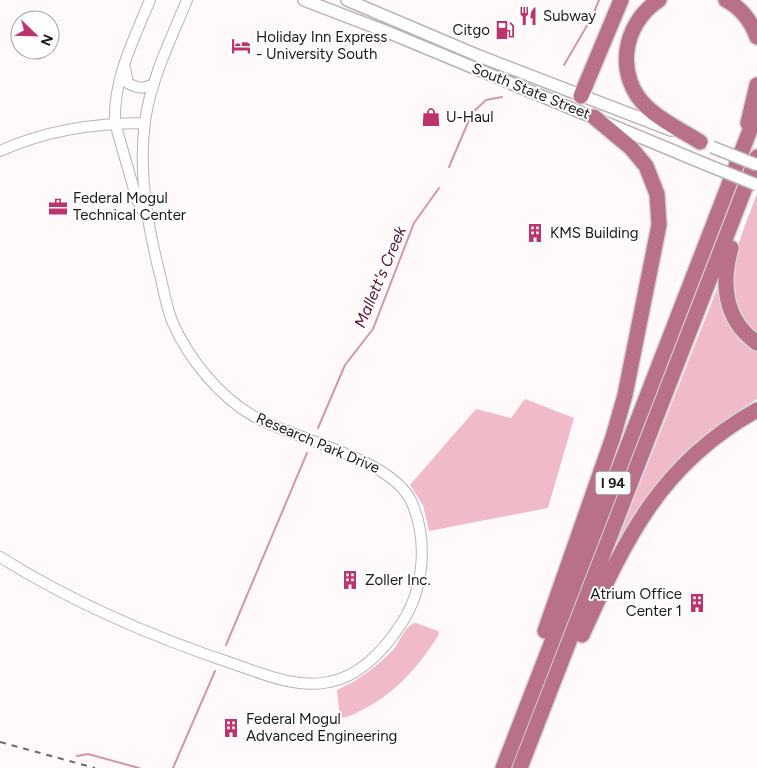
<svg xmlns="http://www.w3.org/2000/svg" width="757" height="768" viewBox="0 0 757 768" font-family="Figtree,sans-serif">
  <rect width="100%" height="100%" fill="#fff9fa"/>
  <!-- green -->
  <path fill="#f0bac9" d="M756,196H757V333C710,298 741,238 756,196Z
    M721,279L757,348V399C724,420 686,445 663,477C639,512 620,551 599,587Z
    M525,399L574,418L548,508L429,531L423,505L410,485L476,409L511,418Z
    M416,623L438,631L439,634C419,667 393,696 358,712C352,715 346,718 340,718L337,690C358,681 378,666 394,649C400,641 406,624 416,623Z"/>
  <g fill="none" stroke-linecap="round" stroke-linejoin="round">
    <!-- stream -->
    <path stroke="#d298a9" stroke-width="2" d="M564,65L592,17L599,0
      M449,167L472,113L486,100L502,97
      M318,428L345,365L373,329L414,223L439,188
      M226,645L307,453
      M77,756L88,754L139,768
      M173,768L215,671"/>
    <!-- tertiary casing -->
    <g stroke="#b9b3b4" stroke-width="12">
      <path id="tertiary" d="M125,68L128,83C138,89 143,89 154,84
        M0,151C46,130 94,123 145,123
        M146,217L137,200L115,123C113,79 134,39 150,0
        M0,557C72,602 153,637 234,664C263,674 297,689 329,682C361,676 386,648 403,621C424,588 428,540 412,503C394,459 296,440 255,417C219,397 188,358 172,321C167,308 164,293 161,279C148,228 138,174 145,121C151,79 171,39 187,0"/>
    </g>
    <!-- secondary casing -->
    <g stroke="#b9b3b4" stroke-width="14">
      <path id="secondary" d="M304,0L390,33L705,164
        M347,0L479,56L671,130"/>
    </g>
    <!-- motorway casing -->
    <g stroke="#d6d6d6" stroke-width="18">
      <path id="motorway" d="M659,0C622,24 614,77 648,108C663,122 683,131 700,142
        M726,0C741,8 751,21 757,37
        M581,96L621,0
        M748,123L757,85
        M731,248C721,283 724,320 757,343
        M545,631L613,437L625,395L659,225L657,194L646,166L631,148L594,117
        M582,635C626,538 660,464 757,410
        M503,768L757,112
        M520,768L757,157"/>
    </g>
    <!-- tertiary -->
    <use href="#tertiary" stroke="#fff" stroke-width="10"/>
    <!-- secondary -->
    <use href="#secondary" stroke="#fff" stroke-width="11"/>
    <!-- motorway -->
    <use href="#motorway" stroke="#b87187" stroke-width="15"/>
    <!-- rail -->
    <path stroke="#6d696a" stroke-width="2" stroke-dasharray="6 6" stroke-linecap="butt" d="M0,742L95,768"/>
    <!-- secondary-bridge casing -->
    <g stroke="#b9b3b4" stroke-width="14" stroke-linecap="butt">
      <path id="secondary-bridge" d="M712,147L757,165
        M705,164L757,185"/>
    </g>
    <!-- secondary-bridge -->
    <use href="#secondary-bridge" stroke="#fff" stroke-width="11"/>
  </g>
  <!-- icons -->
  <defs>
    <g id="restaurant-bare" transform="scale(1.5)"><path d="M-5-6h1v4h1v-4h1v4h1v-4h1v5L-1.5 .5V6h-2V.5L-5-1ZM5-6V6H3V1.5H1.5Q1.5-4 5-6Z" fill="#bd336c" stroke="#fff" stroke-width="2.5" paint-order="stroke"/></g>
    <g id="fuel-bare" transform="scale(1.5)"><path d="M-5.5-6h7V0h2V4h1.3V-2.5L3-4.5l.8-.8L6-3V5H2.5V1h-1V6h-7ZM-4.2-4.7v3.2H.2V-4.7Z" fill="#bd336c" stroke="#fff" stroke-width="2.5" paint-order="stroke"/></g>
    <g id="hotel-bare" transform="scale(1.5)"><path d="M-6-4.5h1.5V1H6V5H4.5V3h-9V5H-6ZM-4 0a1.8 1.8 0 1 1 3.6 0ZM.5 0V-2.5h3Q6-2.5 6 0Z" fill="#bd336c" stroke="#fff" stroke-width="2.5" paint-order="stroke"/></g>
    <g id="shop-bare" transform="scale(1.5)"><path d="M-5-2.5h2.3a2.7 3.5 0 0 1 5.4 0H5L5.5 6h-11ZM-1.5-2.5h3a1.5 2.3 0 0 0-3 0Z" fill="#bd336c" stroke="#fff" stroke-width="2.5" paint-order="stroke"/></g>
    <g id="office-bare" transform="scale(1.5)"><path d="M-6-3h4V-5.5h4V-3h4V5H-6ZM-1-4.5V-3h2v-1.5ZM-6 0V1H6V0Z" fill="#bd336c" stroke="#fff" stroke-width="2.5" paint-order="stroke"/></g>
    <g id="building-bare" transform="scale(1.5)"><path d="M-4-6H4V6H1V3H-1V6H-4ZM-2.5-4.3h1.7v1.8h-1.7ZM.8-4.3h1.7v1.8H.8ZM-2.5-1h1.7V.8h-1.7ZM.8-1h1.7V.8H.8Z" fill="#bd336c" stroke="#fff" stroke-width="2.5" paint-order="stroke"/></g>
  </defs>
  <g fill-rule="evenodd">
    <use href="#restaurant-bare" x="528" y="16"/>
    <use href="#fuel-bare" x="505" y="30"/>
    <use href="#hotel-bare" x="241" y="46"/>
    <use href="#shop-bare" x="431" y="117"/>
    <use href="#office-bare" x="58" y="207"/>
    <use href="#building-bare" x="535" y="233"/>
    <use href="#building-bare" x="350" y="580"/>
    <use href="#building-bare" x="697" y="603"/>
    <use href="#building-bare" x="231" y="728"/>
  </g>
  <g text-anchor="middle" dominant-baseline="central" stroke-width="4" stroke-linejoin="round" paint-order="stroke">
    <!-- shield labels -->
    <rect fill="#fff" stroke="#5f5e5f" stroke-width="1" x="595.5" y="471.5" width="35" height="23" rx="4"/>
    <g font-size="14" font-weight="bold" fill="#1b191a">
      <text x="613" y="483">I 94</text>
    </g>
    <!-- poi labels -->
    <g font-size="15" fill="#1b191a" stroke="#fff" text-anchor="start">
      <text x="543" y="16">Subway</text>
      <text x="490" y="30" text-anchor="end">Citgo</text>
      <text x="256" y="37">Holiday Inn Express<tspan x="256" dy="17">- University South</tspan></text>
      <text x="446" y="117">U-Haul</text>
      <text x="73" y="198">Federal Mogul<tspan x="73" dy="17">Technical Center</tspan></text>
      <text x="550" y="233">KMS Building</text>
      <text x="365" y="580">Zoller Inc.</text>
      <text x="682" y="594" text-anchor="end">Atrium Office<tspan x="682" dy="17">Center 1</tspan></text>
      <text x="246" y="719">Federal Mogul<tspan x="246" dy="17">Advanced Engineering</tspan></text>
    </g>
    <!-- street labels -->
    <g font-size="15" fill="#1b191a" stroke="#fff">
      <text transform="translate(531 91) rotate(22)">South State Street</text>
      <text transform="translate(318 443) rotate(23)">Research Park Drive</text>
    </g>
    <!-- water labels -->
    <g font-size="16" font-style="italic" fill="#55112d" stroke="#fff">
      <text transform="translate(380 277) rotate(-67)">Mallett's Creek</text>
    </g>
  </g>
  <!-- north arrow -->
  <g transform="translate(35 35) rotate(113)"><circle r="24" fill="#ffffff" stroke="#a4a3a3"/>
  <path d="M0-4L9 19L0 12L-9 19Z" fill="#bd336c"/>
  <text y="-8" font-size="14" font-weight="bold" text-anchor="middle" fill="#1b191a">N</text>
  </g>
</svg>
